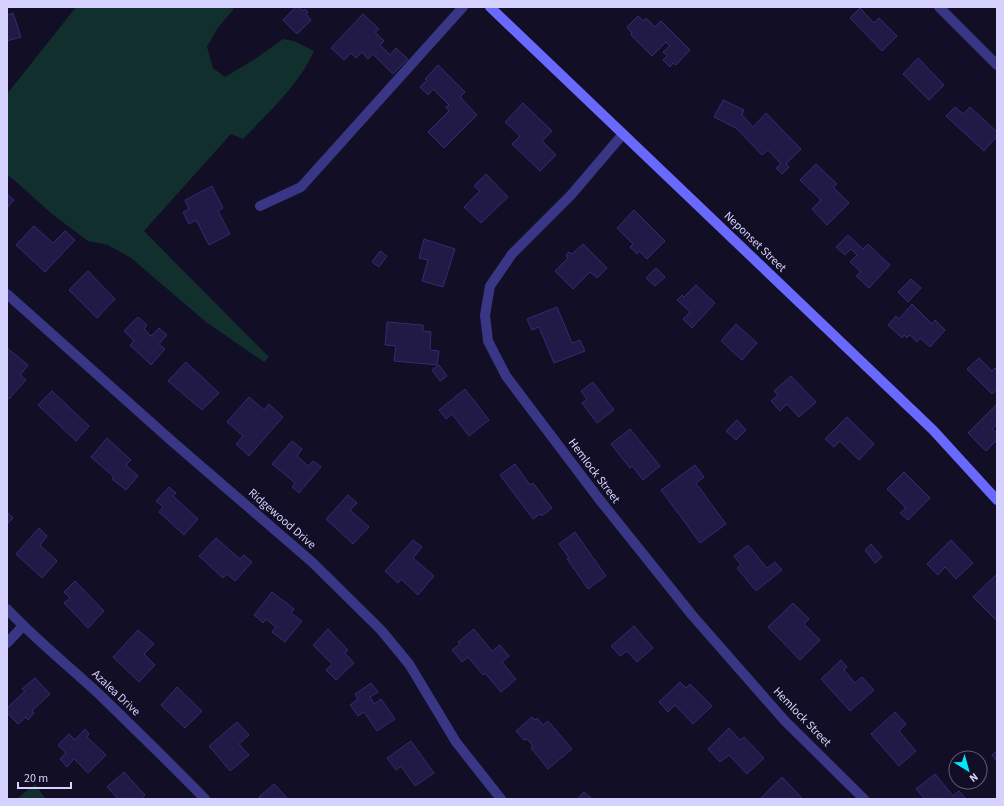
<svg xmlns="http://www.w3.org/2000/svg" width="1004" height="806" viewBox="0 0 1004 806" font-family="'Source Sans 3',sans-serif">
  <rect width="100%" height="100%" fill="#110e25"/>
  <!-- green -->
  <path fill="#112f2d" d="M76,7H233V10L217,29L207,47L213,68L225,77L255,59L283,39L294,41L314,51C299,85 269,112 243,139L231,134L144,231L269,357L264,362L206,322L131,258L108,245L88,241L52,214L14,180L7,175V94Z
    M35,784L46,799H17Z"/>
  <!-- building -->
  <path fill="#211946" stroke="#372a73" d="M296,7H299L303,11L305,9L308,12L306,14L311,20L297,34L283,20Z
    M860,8L874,23L879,18L897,36L882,51L850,18Z
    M13,13L21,37L7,41V15Z
    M363,14L379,29L375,32L384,41L380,45L390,55L396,48L408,59L393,74L373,54L368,59L362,52L356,58L351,53L344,60L331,48Z
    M638,16L644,21L646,18L655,27L661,21L690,50L676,65L673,63L670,67L663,60L667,56L663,52L670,46L666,42L652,56L631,35L632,33L627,27Z
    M918,58L944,85L929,100L903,74Z
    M438,65L465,92L460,97L477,115L444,148L428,132L449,111L446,107L449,105L433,89L428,95L420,87L427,80L425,79Z
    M723,100L744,110L742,115L753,127L766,113L801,149L786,164L789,167L782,174L776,168L781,164L768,150L762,155L736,128L714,117Z
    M523,103L552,131L542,141L556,155L540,171L512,144L520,136L505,122Z
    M955,107L963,114L970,107L997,132V136L984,151L946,116Z
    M816,164L837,184L833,187L849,203L827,225L812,209L821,200L800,180Z
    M486,174L508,197L481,223L464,207L480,191L474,186Z
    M212,186L223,208L218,211L230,234L209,245L196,220L189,224L183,212L189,209L185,200Z
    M7,194L14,200L7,208Z
    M634,210L665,241L647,259L639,251L637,254L630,247L633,244L617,228Z
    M34,226L53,243L65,231L75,240L45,272L16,245Z
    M848,235L863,249L868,244L890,265L869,288L856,276L861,272L850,262L857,255L851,249L845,255L836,247Z
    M424,239L455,249L443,287L422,281L428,260L419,258Z
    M583,244L607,268L597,278L590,272L573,289L555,271L568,258L566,255L569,252L572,254Z
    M380,251L387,256L379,267L372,262Z
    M656,268L665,277L655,286L646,278Z
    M88,271L115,299L97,318L69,290Z
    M911,279L921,288L908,302L898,292Z
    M696,285L715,303L692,328L683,319L690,312L677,300L682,295L684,297Z
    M912,304L932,324L935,320L945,330L930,347L920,338L917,342L910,335L907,338L904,335L902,338L888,325L896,316L899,319Z
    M557,307L572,343L580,340L585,351L554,363L539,327L532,330L527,319Z
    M138,317L147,325L144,329L151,336L159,328L167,335L159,344L165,349L151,365L130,345L134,341L124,331Z
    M387,322L423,325V331L431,332L430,350L439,351L437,365L394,361L396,346L385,345Z
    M736,324L757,343L742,360L721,341Z
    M7,348L28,365L20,375L26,380L9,399L7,397Z
    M979,358L992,371L995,368L997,370V390L992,394L967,369Z
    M186,362L219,393L202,410L168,381Z
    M439,365L447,376L440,381L432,370Z
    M791,376L816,402L799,417L787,404L780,411L771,401L778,395L774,391Z
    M593,382L614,410L597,423L582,403L587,399L581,391Z
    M465,389L489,420L469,436L452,414L446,419L439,410Z
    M52,391L89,426L76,441L38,405Z
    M249,397L264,410L269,404L283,417L249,456L236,444L243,436L227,422Z
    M997,404V424L992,429L997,433V440L986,451L968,433Z
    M847,417L874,444L859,460L840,441L834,447L825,439Z
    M737,420L746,430L736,440L726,431Z
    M630,429L660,466L643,480L632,466L630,468L611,444Z
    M107,438L131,460L126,465L138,476L126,490L112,479L114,477L91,457Z
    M292,441L302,449L297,456L308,466L313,461L321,467L299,493L292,487L295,483L272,464Z
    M515,464L530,485L533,483L552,508L542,516L540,514L533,519L500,475Z
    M695,465L704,477L696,483L726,524L700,543L661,490Z
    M904,472L930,498L908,520L900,513L906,508L887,489Z
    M169,487L176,493L173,496L198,519L184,535L159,512L163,507L156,501Z
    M348,495L357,503L350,510L369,527L353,544L326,519Z
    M7,512L13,518L7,524Z
    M39,528L47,536L40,545L57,561L42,578L16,554Z
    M575,532L606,576L588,589L567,559L569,558L559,544Z
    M216,538L240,559L244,555L252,562L235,581L227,574L223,578L199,556Z
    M413,540L422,547L413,558L434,576L418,595L401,579L398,583L385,571Z
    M951,540L973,563L956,579L945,567L938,575L927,564Z
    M871,544L882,557L875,563L865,550Z
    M748,545L767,568L775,562L782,570L756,591L737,568L741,565L734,556Z
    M997,574V619L996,620L973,597Z
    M75,581L104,611L88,628L64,603L70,598L64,592Z
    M272,592L294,609L291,613L302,621L285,642L272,632L276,627L266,619L263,623L254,615Z
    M793,603L809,619L804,624L820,640L800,660L768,627Z
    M634,626L653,648L637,662L627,651L620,656L611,646Z
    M328,629L348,650L345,653L354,663L336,680L326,670L332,664L313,645Z
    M474,629L492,651L500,645L509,656L502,662L516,679L501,692L485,673L483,675L468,657L462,662L452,650L460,644L458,642Z
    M138,630L154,644L144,654L155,665L139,682L113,657Z
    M841,660L847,667L844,670L855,683L862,677L874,690L850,711L821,679Z
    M35,678L50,694L32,711L34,713L28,720L26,717L18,724L7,713V708L25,691L22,689Z
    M680,682L686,688L690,684L712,706L693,724L675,705L668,712L659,702Z
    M371,683L378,692L370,697L374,704L381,699L395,719L377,731L364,712L358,716L350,705L358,699L355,694Z
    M177,687L202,711L185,728L161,705Z
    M895,712L906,724L899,731L916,751L899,766L871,734Z
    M532,717L535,720L537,718L543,725L548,721L572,749L548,769L531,748L533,746L527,739L524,740L516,731Z
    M237,722L249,735L239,744L249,755L230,771L209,746Z
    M729,728L740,740L744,737L764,758L747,774L729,755L720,762L708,749Z
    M85,729L89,734L87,737L106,755L88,773L74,759L67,767L60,759L66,753L58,745L69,734L75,740Z
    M411,741L434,773L415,786L401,766L396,770L387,758Z
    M997,751V761L992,755Z
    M124,772L145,795L141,799H118L107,787Z
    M935,774L953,796L959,791L966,799H925L916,789Z
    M782,777L803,799H760Z
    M274,784L288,799H261L259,797Z
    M584,792L592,799H577Z"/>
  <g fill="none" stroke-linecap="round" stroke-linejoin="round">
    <!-- street -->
    <path stroke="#393785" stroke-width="10" d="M939,7L997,65
      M623,134L571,195L512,254L490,286L485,315L488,341L506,376L599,499L692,615L785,721L864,799
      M260,206L301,187L463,7
      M7,294L174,443L312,562L381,630L409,664L456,742L501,799
      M7,609C36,640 70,667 101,696C136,730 171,764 205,799
      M7,643L23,626"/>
    <!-- secondary -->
    <path stroke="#6969ff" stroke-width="10" d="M490,7L933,430L997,500"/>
  </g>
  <g text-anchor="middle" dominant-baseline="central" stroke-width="3" stroke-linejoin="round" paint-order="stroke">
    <!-- street labels -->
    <g font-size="12" fill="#d6d2ff" stroke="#110e25">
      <text transform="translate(755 242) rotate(44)">Neponset Street</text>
      <text transform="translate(594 471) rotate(53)">Hemlock Street</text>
      <text transform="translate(282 519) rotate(41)">Ridgewood Drive</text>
      <text transform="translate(116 693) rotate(43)">Azalea Drive</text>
      <text transform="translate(802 717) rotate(46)">Hemlock Street</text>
    </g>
  </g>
  <!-- border -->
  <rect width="1004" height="806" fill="none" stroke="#d6d2ff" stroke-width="16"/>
  <!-- north arrow -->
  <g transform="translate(968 770) rotate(143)"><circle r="19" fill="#110e25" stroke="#605c7c"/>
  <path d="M0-3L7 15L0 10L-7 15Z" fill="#00e8fd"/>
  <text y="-6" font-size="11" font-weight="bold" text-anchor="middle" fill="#d6d2ff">N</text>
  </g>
  <!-- scale -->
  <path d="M18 782v6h53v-6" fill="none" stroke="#d6d2ff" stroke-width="2"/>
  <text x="24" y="782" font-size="12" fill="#d6d2ff" stroke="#110e25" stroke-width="3" paint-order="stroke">20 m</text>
</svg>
